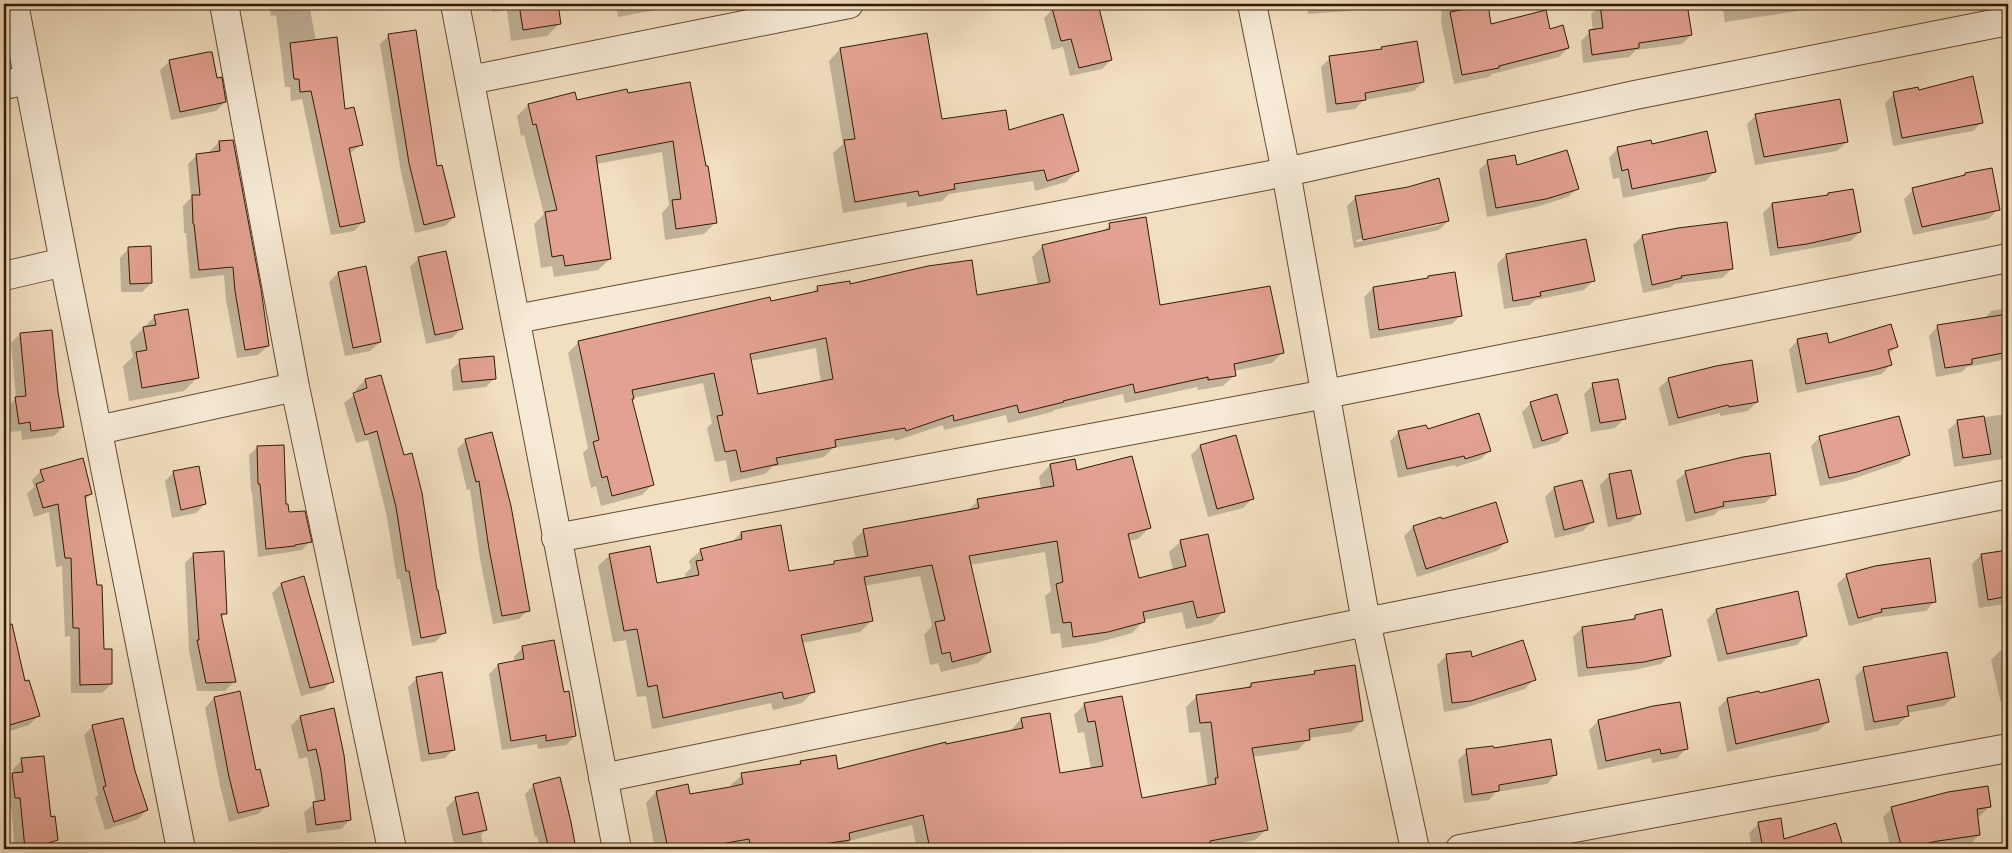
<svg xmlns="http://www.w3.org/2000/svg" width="2012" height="853" viewBox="0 0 2012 853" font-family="'IM FELL DW Pica',serif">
  <rect width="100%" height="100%" fill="#f2dfc0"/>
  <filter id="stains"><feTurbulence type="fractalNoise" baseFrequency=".004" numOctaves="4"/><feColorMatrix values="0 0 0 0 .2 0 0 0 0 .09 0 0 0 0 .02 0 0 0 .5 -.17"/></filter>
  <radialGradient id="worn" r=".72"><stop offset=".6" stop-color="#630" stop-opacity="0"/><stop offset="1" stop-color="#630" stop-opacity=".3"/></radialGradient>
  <!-- shadow -->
  <path fill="#0003" fill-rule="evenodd" d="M269,4H309L316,41L344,111L361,145L349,154L363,222L354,231L331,235L302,99L291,101L290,87H285L276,15L271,16Z
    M491,4H556L559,24L547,36L511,41L507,10L492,12Z
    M616,4H668L661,9L618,17Z
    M1075,4H1097L1111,60L1102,69L1070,76L1063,47L1052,50L1044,18L1053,9Z
    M1307,4H1383L1347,11L1308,14Z
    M1442,4H1486L1490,25L1549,30L1568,48L1559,57L1492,74L1489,77L1454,84L1441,22Z
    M1606,4H1686L1691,35L1682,44L1636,50L1629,57L1583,63L1581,41L1590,32L1593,31L1591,14L1600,5Z
    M1722,4H1816L1811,9L1725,22Z
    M1863,4H1894L1864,9Z
    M389,35L454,217L445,226L415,233L401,172L380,44Z
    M840,49L941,120L1008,132L1078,171L1066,182L1035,191L1033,181L949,194L942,201L907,207L906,202L843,213L833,153L843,144L829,61Z
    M1382,49L1423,82L1414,91L1364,100L1355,109L1327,113L1321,67L1330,58L1380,51Z
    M170,61L216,80L225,102L216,111L171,120L160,70Z
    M689,83L715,223L704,234L665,240L662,213L669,205L662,152L596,164L610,259L598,270L554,277L552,266L541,268L534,224L544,214L524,135L521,136L517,116L528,105L627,95Z
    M1918,91L1982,122L1973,131L1893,146L1885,103L1894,94Z
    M1756,115L1846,142L1837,151L1755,165L1747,124Z
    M232,141L268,346L258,355L237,358L226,300L224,275L190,279L186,233H184L183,206L191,198L188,164L197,155L210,153V151L219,142Z
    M1651,146L1715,171L1706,181L1623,198L1619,178L1613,179L1609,158L1618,148Z
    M1488,161L1516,167L1578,188L1568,197L1536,207L1487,217L1479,170Z
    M1965,174L1998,209L1989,219L1913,235L1904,199L1913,190L1963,176Z
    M1828,194L1860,232L1851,241L1770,256L1763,213L1772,204L1826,196Z
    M1356,197L1448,221L1439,230L1354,248L1347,206ZM1439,222V225L1357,242L1356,240Z
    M1110,225L1159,307L1283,352L1272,363L1234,371V376L1223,386L1198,390L1197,387L1125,403L1123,394L1054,410L1052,412L1008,423L1006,415L944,430L943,425L895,441L894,438L833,448L824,457L772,467L765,474L730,482L726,460L715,462L707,428L712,423L703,383L633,398L631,400L652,485L642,495L601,506L596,486L591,488L583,453L588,448L568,353L579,342L811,294L818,287L849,286L976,297L1038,285L1032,257L1043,246L1102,232ZM816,348L821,383L757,395L750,361Z
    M1678,229L1732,269L1722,278L1674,284L1671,287L1643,293L1633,245L1642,236Z
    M129,248L151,283L142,292H121L120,258Z
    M1506,255L1593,281L1584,290L1535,300L1530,305L1504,309L1497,264Z
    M419,258L461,329L452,338L426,344L410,267Z
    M338,273L380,342L370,351L345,356L329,282Z
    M1373,288L1461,315L1452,324L1370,339L1364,297Z
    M2008,308V359L1967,367L1962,372L1936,377L1929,336L1938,326L1983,320L1991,311Z
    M155,316L198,377L184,391L129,401L123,366L133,357L130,342Z
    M20,334L57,392L63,427L54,436L22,440L21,431L10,432L7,407L16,398L11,343Z
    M1798,340L1828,344L1897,346L1888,355L1891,364L1882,374L1797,393L1789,350Z
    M460,361L495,378L486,387L453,391L451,370Z
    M1669,379L1757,402L1748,411L1720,416V413L1669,426L1659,388Z
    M365,380L436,591L444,633L435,642L412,646L400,579H397L387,517L368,440L356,443L344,403L357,393L356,389Z
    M1593,385L1624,419L1615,428L1591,432L1584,394Z
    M1531,403L1567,433L1558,442L1533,449L1522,412Z
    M2008,411V458L1954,467L1948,430L1958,421L2006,414Z
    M1399,432L1490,450L1481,459L1456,467L1455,465L1398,478L1390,441Z
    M1235,436L1252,499L1243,508L1208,517L1191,455L1200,446Z
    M1820,437L1909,454L1899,463L1847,481L1820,486L1811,446Z
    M466,440L528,610L519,619L493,624L480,559L470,489L467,490L457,449Z
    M258,447L288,514L310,542L302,550L258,557L252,492H251L249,455Z
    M1074,461L1076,472L1150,527L1138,539L1129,541L1138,580L1173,570L1169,552L1181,541L1224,611L1212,623L1186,629L1182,612L1144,620V621L1132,633L1096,643L1062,648L1060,633L1051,634L1045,596L1051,591L1045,552L970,565L990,652L978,663L941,672L938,663L930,665L924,635L932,626L920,576L864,586L871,621L860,632L802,643L814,691L802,703L773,710L771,703L652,729L646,696L637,697L626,640L613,642L598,566L610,555L656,585L686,579L685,574L691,568L689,561L701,550L732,542L741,533L788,573L832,565L835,563L856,559L852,542L864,530L967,511L978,501L1041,489L1039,477L1050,465Z
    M41,471L91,494L84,501L103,650L111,684L102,693H71L70,636L65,637L62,566L56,567L49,512L34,517L27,494L34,487L32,480Z
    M174,472L205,504L196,513L172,518L165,481Z
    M1686,472L1774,494L1765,503L1719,510L1714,515L1686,522L1676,481Z
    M1609,476L1640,513L1630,522L1608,527L1600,485Z
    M1554,488L1592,522L1583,531L1555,538L1545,497Z
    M1413,527L1506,542L1497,551L1417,577L1404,536Z
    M2008,551V602L2006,604L1979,608L1972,564L1981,555Z
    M194,554L226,613L220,619L234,682L225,691H197L189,650L185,563Z
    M1847,575L1935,601L1926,611L1874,618L1872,620L1849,626L1837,584Z
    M281,584L332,681L323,690L301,696L272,593Z
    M4,594L6,628L24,683L38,716L29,725L4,733Z
    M1716,610L1806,635L1797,645L1718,662L1707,620Z
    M1635,616L1670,655L1661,664L1634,670L1578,677L1573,637L1582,628L1630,621Z
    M523,647L563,693L575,736L566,745L538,749L537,744L502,750L489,674L498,665L515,662L514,657Z
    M2008,649V701L2001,703L1991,660L2000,651Z
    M1446,656L1471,658L1534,679L1525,689L1461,709L1444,712L1437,665Z
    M1864,668L1953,697L1944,706L1907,713L1908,715L1898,725L1865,731L1855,677Z
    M1315,672L1362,721L1351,732L1309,738L1298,750L1252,757L1266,830L1255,840L1210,849H917L912,825L849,841L850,849H655L646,803L656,792L689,796L731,788V785L742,775L797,765L801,762L837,771L1011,732V730L1021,719L1059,774L1091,769L1084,732L1078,733L1074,715L1085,704L1141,800L1208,787L1200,732L1189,733L1186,707L1197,696L1246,689L1251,684L1311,676Z
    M417,678L454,749L445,758L421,762L408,687Z
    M214,698L255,771L268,805L258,814L229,822L220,786L205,708Z
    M1727,699L1828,722L1818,731L1727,752L1718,708Z
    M1653,707L1686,749L1677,758L1652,763L1651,758L1598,770L1589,730L1598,721Z
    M333,710L350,820L341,829L307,833L304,812L316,803L312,780L307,757L299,759L291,726L300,717Z
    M93,726L134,771L147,810L138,819L105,830L95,798L98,795L84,735Z
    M1467,751L1556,774L1547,784L1496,792L1489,800L1464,803L1458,760Z
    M22,760L50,818L56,840L46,849H15L11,806L6,807L4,783L13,774V769Z
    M559,779L574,849H540L537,836L535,837L525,794L534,785Z
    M2008,793V819L2004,797Z
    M455,799L485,830L481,835L484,849H455L446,808Z
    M1989,807L1980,816L1977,817L1979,835L1970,844L1929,849H1891L1883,817L1892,808Z
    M1780,819L1784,840L1835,824L1843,849H1752L1749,833L1758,824Z
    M1705,844L1706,849H1682Z"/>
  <!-- building -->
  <path fill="#e2a191" stroke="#321a04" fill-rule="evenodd" d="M519,4H558L561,24L523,30Z
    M1070,4H1098L1112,60L1079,68L1071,39L1061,41L1052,8Z
    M1600,4H1687L1692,35L1639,43V48L1592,55L1589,30L1603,28Z
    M1488,5L1491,24L1546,10L1550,29L1563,25L1569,48L1499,66V68L1462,75L1450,12Z
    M416,30L437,166L442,165L455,217L424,225L409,163L388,34Z
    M927,33L942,119L1006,110L1009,130L1063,114L1079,171L1047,181L1044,170L954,184L955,189L919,196L918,191L855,202L844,140L855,139L840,48Z
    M337,37L345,109L354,107L363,145L349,148L365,222L340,227L311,91L300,92L299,79H294L290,43Z
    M1417,41L1424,82L1365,93L1366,100L1336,104L1329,56L1382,49L1381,47Z
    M208,52H212L217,78L222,77L226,102L180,112L169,60Z
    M1973,76L1983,123L1902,138L1893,92L1918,87L1919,90Z
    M690,82L706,166H708L717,223L676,229L672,200L681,199L673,141L596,156L611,259L565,266L563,255L552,257L545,212L557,210L536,124L533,125L528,104L575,92L577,100L627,89L628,93Z
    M1840,99L1848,142L1764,157L1755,114Z
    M1707,131L1716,172L1632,189L1628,169L1622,171L1617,147L1651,140L1652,144Z
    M233,140L261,289L269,346L245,350L235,291L233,267L199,270L194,224H193L192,195H200L196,154L220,151L219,141Z
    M1567,150L1579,189L1546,199L1496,208L1487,160L1515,155L1517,165Z
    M1992,168L2000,210L1922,227L1912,188L1965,175V173Z
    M1439,178L1449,221L1363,240L1355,196L1408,187Z
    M1853,189L1861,232L1807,244L1778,248L1772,203L1828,195V193Z
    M1146,217L1160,305L1270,286L1284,353L1234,364L1236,376L1208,380V377L1135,393L1133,384L1063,401L1064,402L1019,413L1017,405L954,421L953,415L906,431L905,428L835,440L836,447L776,458L778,464L741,472L736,450L725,452L717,416L723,415L714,373L632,390L634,399H632L654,485L612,496L607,476L602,478L593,442L599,440L578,341L770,297L771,301L818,291L817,286L850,281V284L928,266L972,260L977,295L1050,282L1042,245L1110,229L1109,223ZM826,338L833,379L758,394L750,354Z
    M1727,222L1733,269L1681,276L1682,278L1652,285L1642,235L1678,228Z
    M1586,239L1595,281L1540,292L1541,296L1513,301L1506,254Z
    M151,246L152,283L130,284L128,247Z
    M446,251L463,329L435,335L418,257Z
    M366,266L381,342L353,348L338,272Z
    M1455,272L1462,316L1379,330L1373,287L1428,278V276Z
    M188,309L199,378L142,388L136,352L147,350L143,327L156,325L154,315Z
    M2008,314V352L1972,359V364L1945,368L1937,325Z
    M1891,324L1898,347L1888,350L1892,365L1874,370L1806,384L1797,339L1827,333L1829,343Z
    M52,330L58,392L64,427L31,431L30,422L19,424L15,397L26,396L20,333Z
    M494,356L496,379L462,382L459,359Z
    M1752,360L1758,402L1729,407L1728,405L1678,418L1668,378L1716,366Z
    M381,375L404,455L412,453L422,493L437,590H438L446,633L421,638L409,571H406L396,507L377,431L365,435L353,393L367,388L365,379Z
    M1618,379L1626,419L1600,423L1592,383Z
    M1557,394L1568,433L1542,441L1530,402Z
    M1479,413L1491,451L1465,459L1464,456L1407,469L1398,431L1426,425L1428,429Z
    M1899,416L1910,455L1857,472L1829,478L1819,436Z
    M1984,416L1991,454L1963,458L1957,420Z
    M492,432L511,506L530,611L502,616L489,549L479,481L476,482L465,439Z
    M1236,435L1254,499L1217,509L1200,445Z
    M284,445L286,504H288L289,512L305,511L312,542L295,545V546L266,549L260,484H258L257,446Z
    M1770,453L1776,495L1723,502L1724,506L1695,513L1685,471L1743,457Z
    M1132,456L1151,528L1128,534L1139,578L1186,566L1180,540L1208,534L1225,612L1197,618L1193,601L1143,612L1145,622L1108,632L1073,637L1071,622L1063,623L1056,584L1063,582L1057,541L969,556L991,652L952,662L950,652L942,654L935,622L945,620L932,565L864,577L873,621L801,635L815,692L784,699L782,692L663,718L657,685L648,687L637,629L624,631L609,554L650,546L657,583L699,575L696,561L703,560L700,549L742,539L741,532L781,525L789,571L834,564V561L868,556L863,529L979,508L977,499L1054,486L1050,464L1075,459L1077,470Z
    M83,458L92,494L85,496L97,585H102L104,649H112V684L80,685L79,628H73L71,558H65L58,504L43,508L36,484L44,481L40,470Z
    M199,466L206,504L181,510L173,471Z
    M1631,470L1641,514L1617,519L1609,474Z
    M1582,480L1594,522L1564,530L1554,487Z
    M1496,502L1508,542L1426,569L1413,526L1441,517L1442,519Z
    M2008,550V596L1988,600L1981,554Z
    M224,551L227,614H221L236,682L206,683L197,640H199L193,553Z
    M1930,558L1936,602L1881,609L1882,612L1858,618L1846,574L1875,566Z
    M304,576L334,682L310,688L281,583Z
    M1798,591L1807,636L1727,654L1716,609Z
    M1662,609L1671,656L1644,662L1587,668L1582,627L1635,619V615Z
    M12,624L25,681L29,680L40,716L10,725L4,704V625Z
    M554,640L564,692L569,691L576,736L546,741V735L511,741L498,664L524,659L522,646Z
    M1523,640L1536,680L1471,701L1452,703L1446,654L1471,651L1472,657Z
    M1947,652L1955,697L1907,706L1909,716L1874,722L1863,667Z
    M1355,665L1363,721L1309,729L1310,740L1252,748L1268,830L1210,841L1211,849H930L923,815L849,833L850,840L791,849H751L749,839L710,846L711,849H668L656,791L688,784L690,794L730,787L743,784L741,773L801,764L800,761L836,755L838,769L946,742V744L1023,728L1021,718L1050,713L1060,773L1103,766L1095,721L1088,722L1084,703L1122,696L1142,798L1216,784L1215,778H1218L1211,722L1200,723L1196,695L1251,687V683L1315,674L1314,671Z
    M442,672L455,750L429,754L416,677Z
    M1819,679L1829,722L1736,744L1727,698L1759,691L1760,693Z
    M240,691L256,770L260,769L269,806L238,813L229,777L214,697Z
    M1680,702L1688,749L1661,754L1660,749L1606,761L1598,720L1653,706Z
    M334,708L344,755L351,820L316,825L313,802L325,800L321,771L316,749L308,751L300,716Z
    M123,718L135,771L148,810L114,822L103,787L106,786L92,725Z
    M1551,739L1557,775L1499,785V791L1472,795L1466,749L1493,746L1494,748Z
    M44,756L51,817L55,816L58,840L30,849H25L20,798H15L12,773L23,772L21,758Z
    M560,777L571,822L576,849H549L533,784Z
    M1988,786L1991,807L1977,809L1980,835L1938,841L1902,849L1891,807L1948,792Z
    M478,792L487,830L463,835L455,797Z
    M1781,818L1784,839L1836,823L1844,849H1763L1758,822Z"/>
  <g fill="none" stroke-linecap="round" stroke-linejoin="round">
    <!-- street casing -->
    <g stroke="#624b33" stroke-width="30">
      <path id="street" d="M224,4L295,387L392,849
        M455,4L617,849
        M1252,4L1286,172L1366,622L1415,849
        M470,80L849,4
        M4,85L28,80
        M64,262L181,849
        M4,276L64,262L14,4
        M516,319L1286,172L1635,95L2008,21
        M98,430L295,387
        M556,538L1326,394L2008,258
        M603,778L1366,622L2008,494
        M1460,849L2008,748"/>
    </g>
    <!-- street -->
    <use href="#street" stroke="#f7ead6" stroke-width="28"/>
  </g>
  <!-- margin -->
  <rect width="2012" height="853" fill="none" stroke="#f2dfc0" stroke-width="20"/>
  <rect x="5" y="5" width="2002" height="843" fill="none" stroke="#321a04" stroke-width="2.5"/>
  <rect x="10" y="10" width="1992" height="833" fill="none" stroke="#321a04"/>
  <rect width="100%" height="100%" filter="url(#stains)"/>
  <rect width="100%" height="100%" fill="url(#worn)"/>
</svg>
